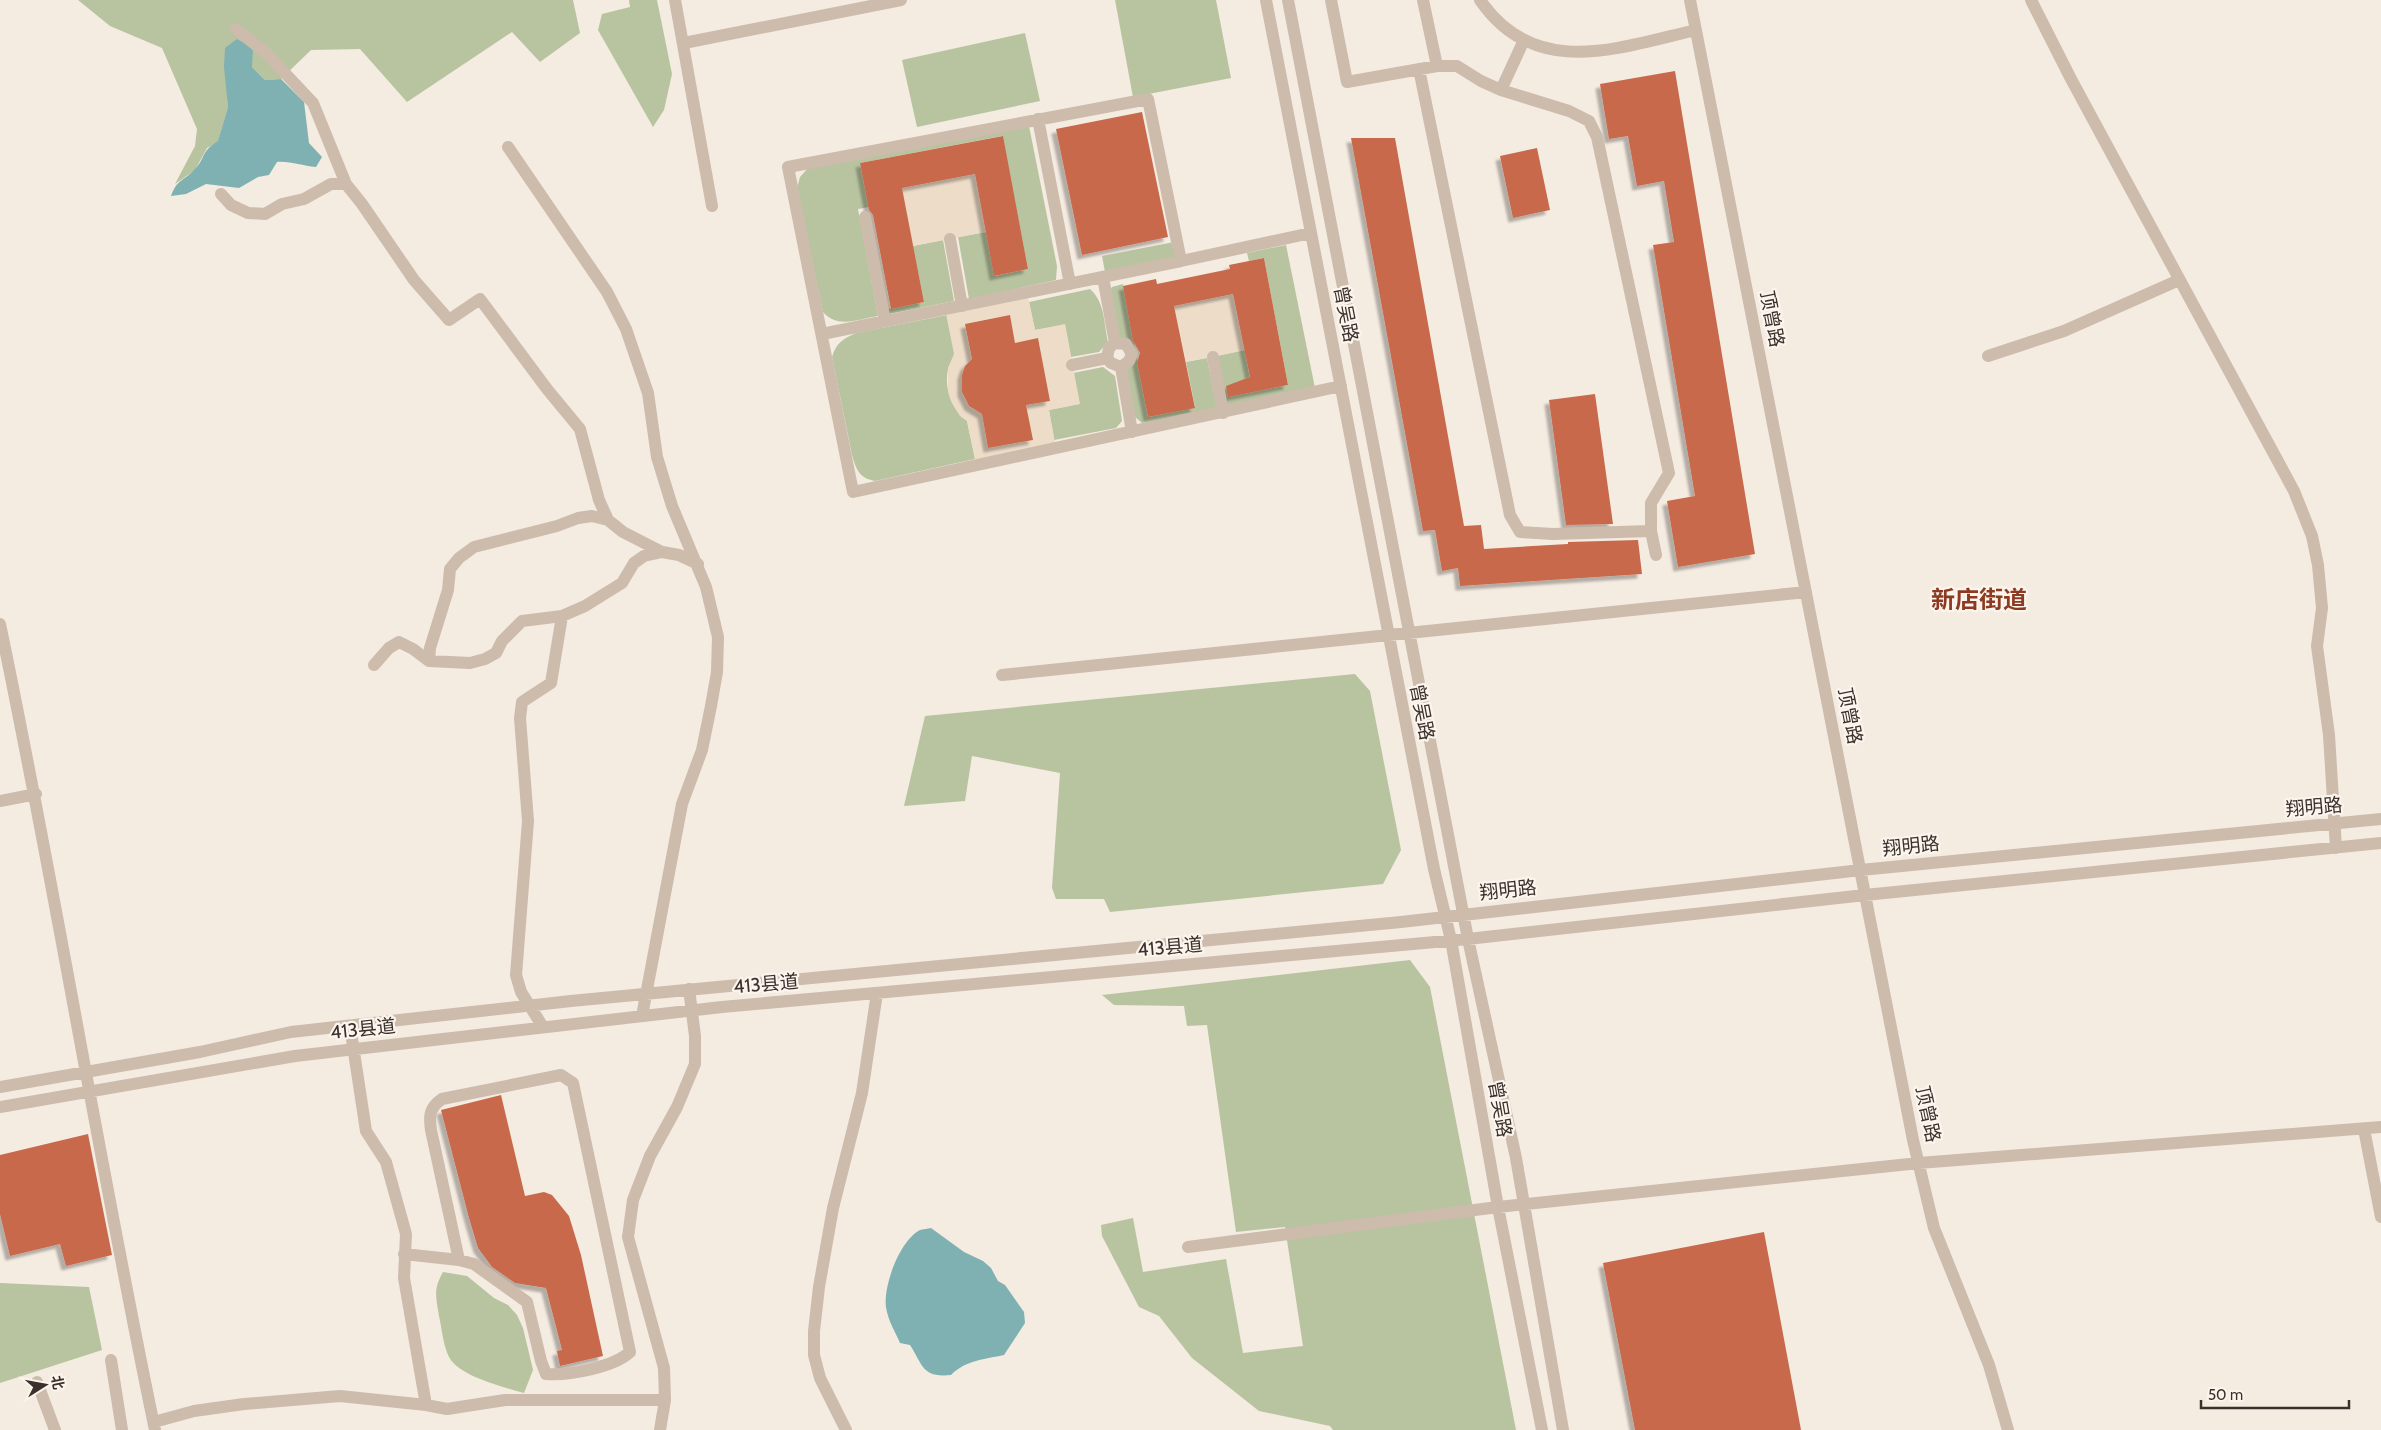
<svg xmlns="http://www.w3.org/2000/svg" width="2381" height="1430" viewBox="0 0 2381 1430" font-family="Cabin,'Noto Sans SC',sans-serif">
  <defs>
    <filter id="shadow"><feDropShadow dx="-4.5" dy="4.5" stdDeviation="1" flood-color="#0004"/></filter>
  </defs>
  <rect width="100%" height="100%" fill="#f4ebe1"/>
  <!-- green -->
  <path fill="#b8c4a0" d="M78,0H573L580,33L540,62L512,32L407,102L360,49L311,50L281,79L265,80L252,67L227,90L228,107L218,142L207,148L195,170L175,184L195,146L197,129L162,48L110,26Z
    M629,0H657L672,74L664,110L653,127L598,30L602,14L630,7Z
    M1115,0H1216L1231,78L1133,97Z
    M1025,33L1040,101L917,127L902,60Z
    M1029,126L1057,266L1056,280L969,299L958,237L986,232L995,276L1028,269L1002,136L860,163L869,207L858,209L878,316C859,319 837,329 823,312L797,188L800,177L809,167Z
    M943,240L954,301L889,314L888,309L924,302L913,246Z
    M1174,242L1177,258L1105,272L1102,256Z
    M1286,245L1315,388L1227,407L1217,356L1245,350L1250,379L1240,394L1288,385L1264,258L1249,261L1247,253Z
    M1123,284L1148,417L1195,407L1186,362L1207,358L1217,409L1142,423L1135,417L1125,368L1130,365L1119,339L1110,291L1112,287Z
    M1090,289C1105,302 1104,324 1108,342L1099,352L1071,357L1065,325L1035,330L1029,302Z
    M947,315C949,327 955,342 954,354C954,359 949,364 948,369C944,388 951,409 967,421L975,459L875,481C859,478 856,469 852,455L832,357C836,343 843,339 856,333Z
    M1103,367L1115,376L1122,421L1116,428L1054,440L1049,410L1079,404L1073,373Z
    M1355,674L1370,691L1401,850L1383,884L1110,912L1104,899H1056L1052,888L1060,773L972,756L965,801L904,806L925,716Z
    M1410,960L1430,987L1516,1430H1333L1330,1426L1259,1411L1192,1358L1159,1316L1139,1307L1102,1236L1101,1225L1133,1218L1143,1272L1226,1259L1243,1353L1303,1346L1285,1227L1236,1232L1207,1025L1187,1026L1184,1006L1114,1005L1102,995Z
    M443,1272L467,1276L494,1298L508,1305L517,1315L523,1328L533,1370L524,1393C504,1387 460,1377 449,1357C443,1345 442,1329 439,1316C436,1296 433,1290 443,1272Z
    M0,1283L89,1287L102,1350L0,1383Z"/>
  <!-- plaza -->
  <path fill="#ecdcc8" fill-rule="evenodd" d="M975,174L986,232L913,246L902,188Z
    M1027,292L1035,330L1065,324L1080,404L1049,410L1056,448L975,459L967,421L960,416L952,403L948,391V368L954,354L945,309ZM1010,315L1015,343L1038,338L1049,401L1026,405L1032,440L988,448L982,414L969,406L962,392V375L965,366L972,359L965,324Z
    M1233,294L1245,350L1186,362L1174,306Z"/>
  <!-- water -->
  <path fill="#7fb0b2" d="M237,39L253,48L252,67L265,80L281,79L304,102L309,143L322,157L316,167C302,166 291,161 277,162L269,175L258,177L239,188L206,184L186,194L171,196C177,179 184,181 195,169C206,158 200,152 218,141L228,107L224,67L225,48Z
    M931,1228L964,1252L983,1261L991,1268L998,1281L1005,1285L1024,1312L1025,1323L1004,1355C985,1359 966,1360 951,1375C922,1378 923,1365 910,1345L900,1343C895,1331 888,1321 886,1307C883,1286 900,1240 920,1230C923,1229 928,1229 931,1228Z"/>
  <!-- building -->
  <path fill="#c8694b" filter="url(#shadow)" d="M1675,71L1755,554L1678,567L1667,501L1695,496L1653,245L1674,242L1664,181L1637,186L1628,136L1609,139L1600,84Z
    M1142,112L1168,237L1082,255L1056,129Z
    M1003,136L1028,269L994,276L975,174L902,188L924,302L891,309L873,215L869,210L860,163Z
    M1351,138H1395L1464,526L1481,525L1484,549L1568,544V542L1638,540L1642,574L1460,586L1458,568L1442,571L1435,530L1423,531Z
    M1537,148L1550,210L1513,218L1500,156Z
    M1264,258L1288,385L1228,397L1226,386L1250,377L1233,294L1174,306L1195,408L1148,417L1137,362L1140,353L1133,341L1123,286L1156,279L1157,284L1230,269L1229,265Z
    M1010,315L1015,343L1038,338L1050,401L1026,405L1033,440L988,448L982,414L969,406L962,392V375L965,366L972,359L965,324Z
    M1595,394L1613,524L1566,525L1549,400Z
    M501,1095L525,1196L544,1192L552,1195L569,1216L581,1255L603,1356L560,1366L557,1351L562,1350L546,1288L515,1283L492,1267L478,1248L469,1218L441,1110Z
    M88,1134L112,1255L66,1266L60,1244L10,1256L0,1214V1155Z
    M1764,1232L1801,1430H1635L1603,1263Z"/>
  <g fill="none" stroke-linecap="round" stroke-linejoin="round">
    <!-- minor -->
    <path stroke="#cdbbac" stroke-width="12" d="M675,0L712,206
      M1266,0L1434,869L1451,940L1498,1207L1542,1430
      M1288,0L1468,939L1516,1158L1563,1430
      M1331,0L1347,82L1437,66H1457L1481,81L1501,90L1524,40
      M1423,0L1437,66
      M1480,0C1535,80 1618,48 1696,30
      M1690,0L1913,1140L1934,1228L1989,1365L2008,1430
      M2031,0L2071,79L2294,491L2312,536L2318,565L2322,608L2317,646L2329,735L2336,848
      M236,29L266,53L313,103L346,184L362,204L414,280L449,320L480,299L547,389L580,429L599,500L608,520L623,532L662,552
      M684,43L901,0
      M1419,69L1510,515L1520,532L1553,534L1651,531
      M1501,90L1569,111L1589,121L1597,137L1669,473L1651,503V531L1656,555
      M1038,119L1070,284
      M508,147L607,292L626,329L648,393L657,457L672,506L706,587L718,637L717,672L711,706L702,750L682,804L642,1016
      M221,194L231,205L248,213L265,214L282,204L304,199L331,184H346
      M865,217L885,321
      M1311,233L1181,261L1148,99L788,167L853,492L1341,386
      M950,239L962,306
      M1103,277L1115,343L1109,348L1107,358L1111,363L1121,367
      M822,334L1181,261
      M1115,343L1126,344L1132,354L1129,361L1121,367L1132,432
      M1988,356L2064,331L2179,280
      M1213,357L1223,413
      M1072,365L1107,358
      M0,624C56,892 99,1162 155,1430
      M429,661L430,648L448,590L450,569L459,558L474,547L557,526L578,518L592,516L608,520
      M374,665L389,648L399,642L413,649L429,661L470,663L485,659L496,653L502,641L522,621L562,616L585,606L622,583L634,563L644,556L662,552L679,555L698,564
      M1002,675L1806,592
      M0,801L36,794
      M350,1026L366,1131L386,1162L406,1234L404,1278L426,1405
      M543,1027L521,992L516,975L528,821L520,718L522,702L551,683L562,616
      M0,1087L200,1052L291,1032L571,1001L1401,922L1861,870L2381,819
      M0,1107L295,1056L722,1007L1468,939L1865,895L2381,843
      M2364,1129L2381,1217
      M1188,1247L1498,1207L1919,1163L2381,1127
      M404,1254L459,1260L474,1264L527,1302L541,1361L546,1374C568,1376 614,1367 630,1352L573,1083L561,1075L442,1099C429,1108 429,1116 431,1130L459,1260
      M111,1360L122,1430
      M37,1382L55,1430
      M154,1422L194,1411L244,1404L340,1396L426,1405L447,1409L505,1400H665
      M660,1430L665,1400L664,1368L628,1237L633,1200L650,1156L677,1107L695,1064V1036L689,989
      M846,1430L820,1378L814,1355V1331L819,1287L833,1208L862,1093L877,993"/>
  </g>
  <g text-anchor="middle" dominant-baseline="central" stroke-width="4.5" stroke-linejoin="round" paint-order="stroke">
    <!-- street labels -->
    <g font-size="19" fill="#3b302b" stroke="#fbf5ee">
      <text transform="translate(1346 314) rotate(79)">曾吴路</text>
      <text transform="translate(1772 319) rotate(79)">顶曾路</text>
      <text transform="translate(1422 712) rotate(79)">曾吴路</text>
      <text transform="translate(1850 716) rotate(79)">顶曾路</text>
      <text transform="translate(2314 807) rotate(-5)">翔明路</text>
      <text transform="translate(1911 846) rotate(-6)">翔明路</text>
      <text transform="translate(1508 890) rotate(-6)">翔明路</text>
      <text transform="translate(1170 947) rotate(-5)">413县道</text>
      <text transform="translate(766 984) rotate(-5)">413县道</text>
      <text transform="translate(363 1029) rotate(-6)">413县道</text>
      <text transform="translate(1500 1109) rotate(80)">曾吴路</text>
      <text transform="translate(1928 1114) rotate(78)">顶曾路</text>
    </g>
    <!-- district labels -->
    <g font-size="24" font-weight="bold" fill="#8c3b22" stroke="#fbf5ee">
      <text x="1979" y="599">新店街道</text>
    </g>
  </g>
  <!-- north arrow -->
  <g transform="translate(45 1385) rotate(79)" stroke="#fbf5ee" stroke-width="4" paint-order="stroke">
  <path d="M0-4L9 19L0 12L-9 19Z" fill="#3b302b"/>
  <text y="-8" font-size="14" font-weight="bold" text-anchor="middle" fill="#3b302b">北</text>
  </g>
  <!-- scale -->
  <path d="M2201 1400v8h148v-8" fill="none" stroke="#3b302b" stroke-width="2.5"/>
  <text x="2208" y="1400" font-size="15" fill="#3b302b" stroke="#fbf5ee" stroke-width="4" paint-order="stroke">50 m</text>
</svg>
